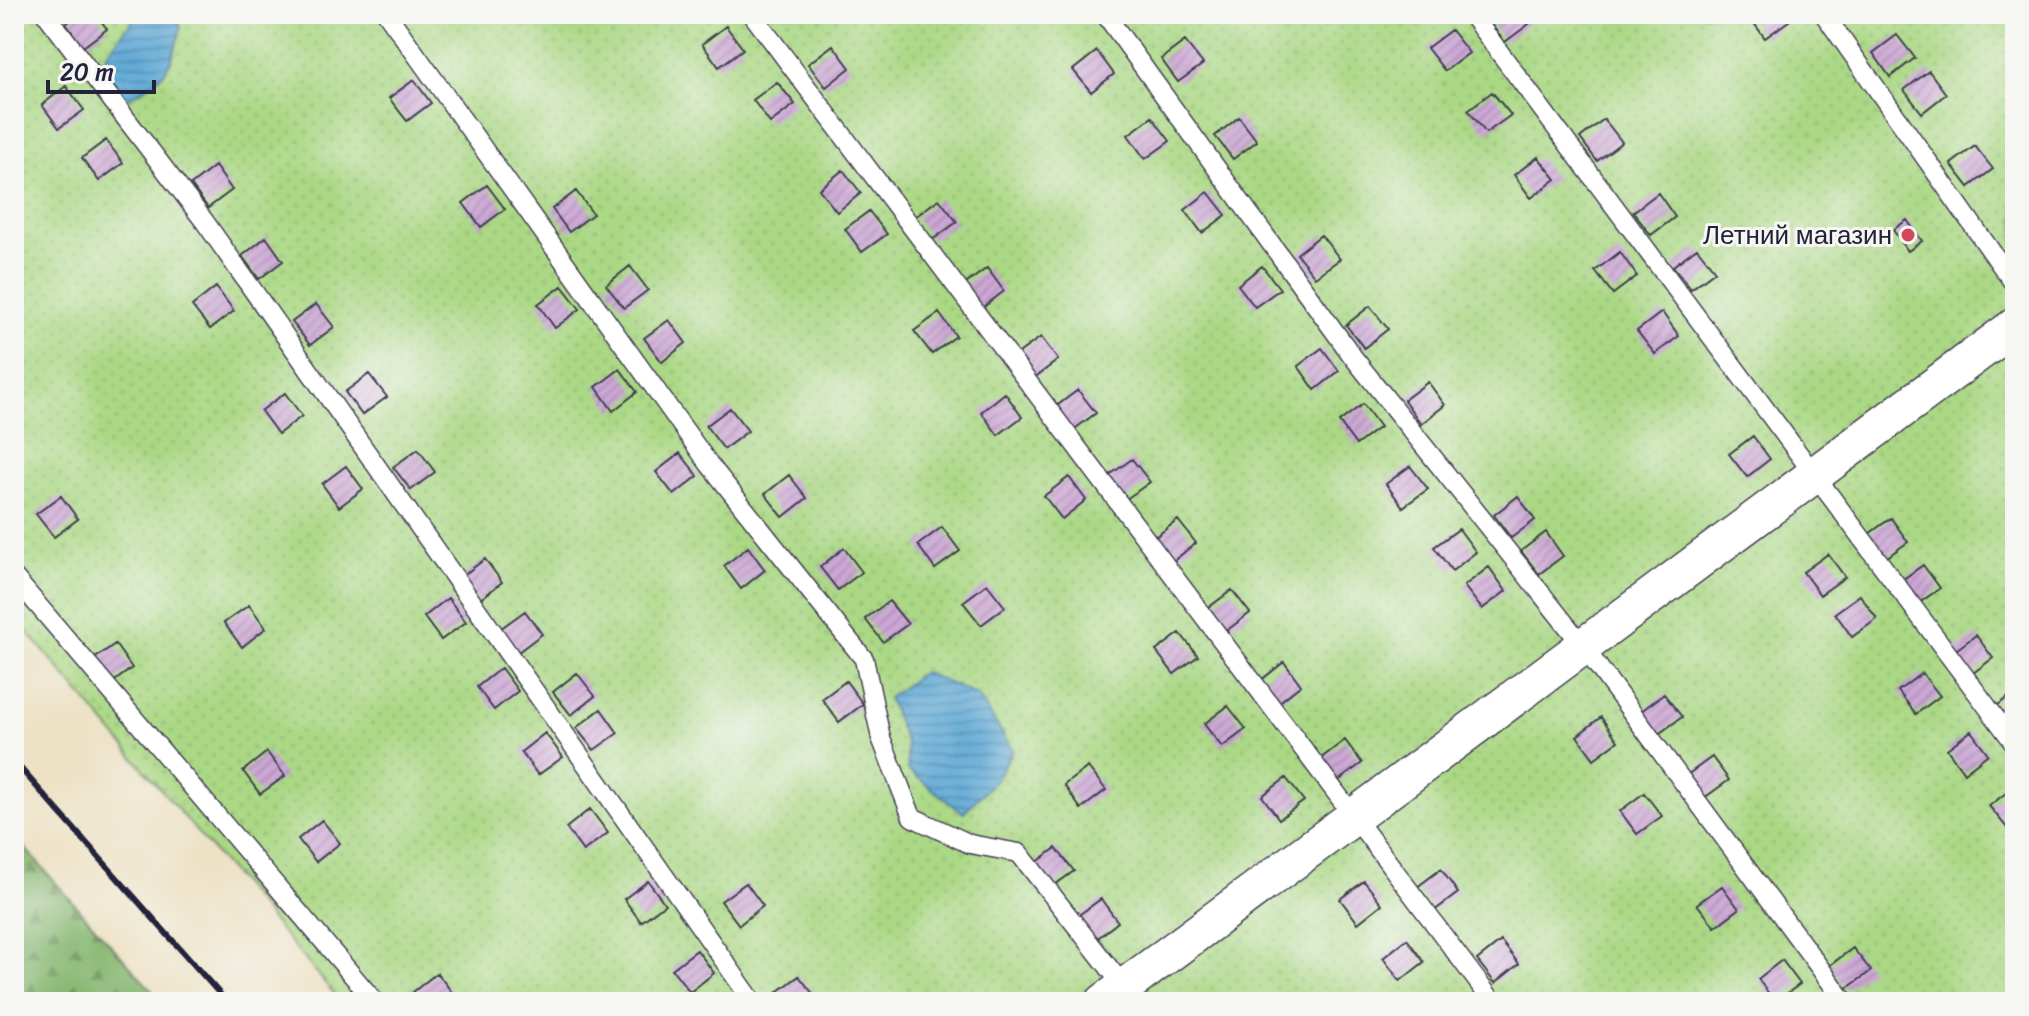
<svg xmlns="http://www.w3.org/2000/svg" width="2029" height="1016" viewBox="0 0 2029 1016" font-family="Sriracha,sans-serif">
  <defs>
    <pattern id="grass-dots" width="8" height="8" patternUnits="userSpaceOnUse" patternTransform="scale(2)"><rect width="8" height="8" fill="#abd885"/><path d="M2 2h.1M6 6h.1" fill="none" stroke="#93b974" stroke-width="1.8" stroke-linecap="round"/></pattern>
    <pattern id="forest-firs" width="22" height="20" patternUnits="userSpaceOnUse" patternTransform="scale(2)"><rect width="22" height="20" fill="#88b872"/><path d="M5 1l3.5 6h-7zM16 11l3.5 6h-7z" fill="#6f955f"/></pattern>
    <pattern id="water-rules" width="6" height="5" patternUnits="userSpaceOnUse" patternTransform="scale(2)"><rect width="6" height="5" fill="#5ea9d6"/><path d="M0 2.5h6" fill="none" stroke="#4d89af"/></pattern>
    <pattern id="building-hatch" width="6" height="6" patternUnits="userSpaceOnUse" patternTransform="scale(2)"><rect width="6" height="6" fill="#cca7d4"/><path d="M-1 1l2-2M0 6l6-6M5 7l2-2" fill="none" stroke="#af8fb7"/></pattern>
  </defs>
  <rect width="100%" height="100%" fill="#f6f6f2"/>
  <filter id="ink" filterUnits="userSpaceOnUse"><feTurbulence type="fractalNoise" baseFrequency=".0125" numOctaves="2"/><feDisplacementMap in="SourceGraphic" scale="16" xChannelSelector="R" yChannelSelector="G"/><feConvolveMatrix kernelMatrix="1 2 1 2 8 2 1 2 1" color-interpolation-filters="sRGB"/></filter>
  <filter id="wash" filterUnits="userSpaceOnUse"><feTurbulence type="fractalNoise" baseFrequency=".006" numOctaves="4" result="noise"/><feDisplacementMap in="SourceGraphic" scale="32" xChannelSelector="R" yChannelSelector="G"/><feGaussianBlur stdDeviation="1.8" result="paint"/><feColorMatrix in="noise" values="0 0 0 0 0 0 0 0 0 0 0 0 0 0 0 0 0 1.4 0 .05"/><feComposite in="paint" operator="in"/></filter>
  <g filter="url(#wash)">
    <rect width="100%" height="100%" fill="#ede2c5"/>
    <!-- grass -->
    <path fill="url(#grass-dots)" stroke="#667d60" stroke-width="2" d="M14,14H2015V1002H341L14,616Z"/>
    <!-- forest -->
    <path fill="url(#forest-firs)" stroke="#556d56" stroke-width="2" d="M14,836L162,1002H14Z"/>
    <!-- water -->
    <path fill="url(#water-rules)" stroke="#406688" stroke-width="2" d="M138,14H173L181,26C170,73 167,75 126,100L103,72L106,54Z
      M923,672L978,696L1013,750L996,780L963,813L908,770L906,743L888,698Z"/>
    <g id="blocks">
      <!-- building -->
      <path fill="url(#building-hatch)" d="M78,14H96L107,29L83,47L66,24Z
        M1493,14H1521L1529,24L1505,42L1487,19Z
        M1747,14H1785L1790,20L1765,38Z
        M726,26L743,49L719,67L702,44Z
        M1451,30L1469,53L1445,71L1427,48Z
        M1897,35L1915,58L1890,77L1873,53Z
        M1185,41L1203,64L1178,82L1161,59Z
        M833,45L850,68L826,87L808,64Z
        M1097,51L1114,74L1091,92L1073,70Z
        M1929,71L1946,94L1922,113L1904,90Z
        M414,80L431,103L407,121L389,98Z
        M777,82L795,104L770,123L753,100Z
        M66,86L84,110L59,128L42,105Z
        M1492,92L1511,115L1486,133L1468,110Z
        M1152,117L1170,141L1145,159L1128,135Z
        M1239,117L1257,141L1233,159L1215,136Z
        M1604,119L1622,142L1597,161L1580,138Z
        M106,140L123,163L99,181L82,158Z
        M1975,146L1993,169L1969,187L1951,164Z
        M1538,157L1556,179L1531,198L1514,175Z
        M215,166L232,190L208,208L191,185Z
        M843,170L861,193L837,212L819,189Z
        M487,185L505,209L481,227L463,203Z
        M576,191L593,214L569,232L552,209Z
        M1208,192L1226,215L1202,233L1185,210Z
        M1658,193L1675,217L1651,235L1633,212Z
        M939,199L957,222L932,240L915,217Z
        M869,211L887,234L862,252L845,229Z
        M1907,220L1922,241L1908,251L1893,230Z
        M1321,235L1340,259L1315,277L1297,254Z
        M266,237L283,261L259,279L242,256Z
        M1697,248L1715,271L1691,289L1673,266Z
        M1620,252L1637,276L1613,294L1595,271Z
        M630,266L648,290L624,308L606,285Z
        M1262,266L1280,289L1255,307L1238,285Z
        M987,268L1004,291L981,309L963,286Z
        M562,286L580,309L555,328L538,304Z
        M216,287L234,311L210,329L192,306Z
        M316,304L334,327L310,345L292,322Z
        M1370,306L1388,329L1364,348L1346,325Z
        M1662,312L1679,336L1655,354L1637,331Z
        M939,313L956,336L932,354L914,331Z
        M669,320L686,343L662,362L644,338Z
        M1041,337L1058,360L1034,378L1016,355Z
        M1322,348L1339,371L1315,390L1298,366Z
        M620,369L637,392L613,411L596,387Z
        M369,374L387,397L362,415L345,392Z
        M1428,382L1445,405L1421,424L1404,400Z
        M1078,390L1096,413L1072,431L1054,408Z
        M285,393L302,416L278,434L261,411Z
        M1005,393L1022,417L998,435L981,412Z
        M1363,404L1380,427L1356,445L1339,422Z
        M730,408L748,431L724,449L706,426Z
        M1753,436L1770,459L1747,477L1729,454Z
        M418,449L435,472L411,490L393,467Z
        M680,453L698,476L674,495L656,472Z
        M1132,459L1150,482L1125,500L1107,477Z
        M346,466L363,489L339,507L322,484Z
        M1410,466L1428,489L1403,507L1386,484Z
        M789,475L807,498L783,517L765,494Z
        M1069,477L1086,500L1062,519L1044,496Z
        M61,496L78,519L54,537L36,514Z
        M1518,496L1535,520L1511,538L1494,515Z
        M1891,518L1908,542L1883,560L1866,536Z
        M1178,520L1196,543L1172,562L1154,538Z
        M942,527L960,551L935,569L918,545Z
        M1459,529L1476,552L1452,571L1434,547Z
        M1546,532L1563,556L1539,574L1521,551Z
        M748,547L765,570L741,589L724,566Z
        M844,548L862,572L838,590L820,567Z
        M1828,554L1845,577L1820,595L1803,572Z
        M485,559L502,582L478,601L460,578Z
        M1923,565L1940,588L1915,606L1898,583Z
        M1489,567L1506,591L1482,609L1464,586Z
        M987,584L1005,607L981,625L963,602Z
        M1232,590L1250,613L1226,631L1208,608Z
        M1860,595L1877,619L1852,637L1835,613Z
        M448,598L466,622L441,640L424,617Z
        M889,601L908,624L883,642L865,619Z
        M249,605L266,628L242,647L224,623Z
        M525,611L542,634L518,652L500,629Z
        M1180,633L1198,656L1174,674L1156,651Z
        M1976,635L1993,658L1969,676L1952,653Z
        M115,644L132,668L108,686L90,662Z
        M1284,662L1301,685L1277,704L1260,681Z
        M501,668L518,691L494,710L477,687Z
        M577,673L595,696L571,715L553,692Z
        M1922,673L1940,696L1916,714L1898,691Z
        M846,681L863,704L839,722L822,699Z
        M2015,692V728L2010,732L1993,709Z
        M1664,694L1682,717L1657,735L1640,712Z
        M1228,706L1246,729L1222,747L1204,724Z
        M601,709L618,733L594,750L576,728Z
        M1601,717L1618,741L1594,759L1577,736Z
        M1971,731L1988,754L1964,773L1947,749Z
        M545,733L563,757L538,775L521,752Z
        M1345,740L1362,763L1338,781L1320,759Z
        M267,752L285,776L260,794L243,771Z
        M1712,757L1729,780L1704,798L1687,775Z
        M1088,767L1106,790L1081,809L1064,785Z
        M1286,778L1304,801L1279,819L1262,796Z
        M2014,787L2015,823L2007,828L1989,806Z
        M1644,793L1662,816L1637,834L1620,811Z
        M590,809L608,833L583,851L566,828Z
        M322,820L340,843L316,862L298,839Z
        M1056,848L1074,871L1049,889L1032,866Z
        M1441,869L1458,893L1434,911L1416,888Z
        M648,881L665,904L641,922L624,899Z
        M1364,881L1382,904L1358,923L1340,899Z
        M746,883L763,906L739,925L721,901Z
        M1722,886L1739,909L1715,927L1697,904Z
        M1101,899L1118,922L1094,941L1076,917Z
        M1407,939L1424,962L1400,981L1383,958Z
        M1501,941L1519,964L1495,983L1477,960Z
        M1853,948L1871,971L1846,989L1829,966Z
        M697,950L714,973L690,992L672,969Z
        M1782,960L1800,984L1775,1002L1758,979Z
        M437,973L455,996L447,1002H421L413,992Z
        M799,976L817,999L781,1002L775,994Z"/>
    </g>
  </g>
  <g filter="url(#ink)">
    <use href="#blocks" fill-opacity="0" stroke="#403f50" stroke-width="2"/>
    <g fill="none" stroke-linecap="round" stroke-linejoin="round">
      <!-- lane casing -->
      <g stroke="#403f50" stroke-width="21">
        <path id="lane" d="M46,14L205,222L753,1002
          M387,14L709,464L864,659L881,738L912,817L970,844L1019,853L1136,1002
          M752,14L1493,1002
          M1105,14L1353,357L1583,646L1845,1002
          M1471,14L2015,744
          M1824,14L2015,285
          M14,577L375,1002"/>
      </g>
      <!-- street casing -->
      <g stroke="#403f50" stroke-width="39">
        <path id="street" d="M1104,1002L2015,326"/>
      </g>
      <!-- lane -->
      <use href="#lane" stroke="#fff" stroke-width="18"/>
      <!-- street -->
      <use href="#street" stroke="#fff" stroke-width="36"/>
      <!-- rail -->
      <path stroke="#22223b" stroke-width="6" d="M14,761L227,1002"/>
    </g>
  </g>
  <!-- markers -->
  <circle fill="#d1495b" stroke="#f6f6f2" stroke-width="3" cx="1908" cy="235" r="8"/>
  <g text-anchor="middle" dominant-baseline="central" stroke-width="6" stroke-linejoin="round" paint-order="stroke">
    <!-- poi labels -->
    <g font-size="26" fill="#22223b" stroke="#f6f6f2" text-anchor="end">
      <text x="1892" y="235">Летний магазин</text>
    </g>
  </g>
  <!-- margin -->
  <rect width="2029" height="1016" fill="none" stroke="#f6f6f2" stroke-width="48"/>
  <!-- scale -->
  <path d="M48 80v12h106v-12" fill="none" stroke="#22223b" stroke-width="4"/>
  <text x="60" y="80" font-size="24" fill="#22223b" stroke="#f6f6f2" stroke-width="6" paint-order="stroke">20 m</text>
</svg>
